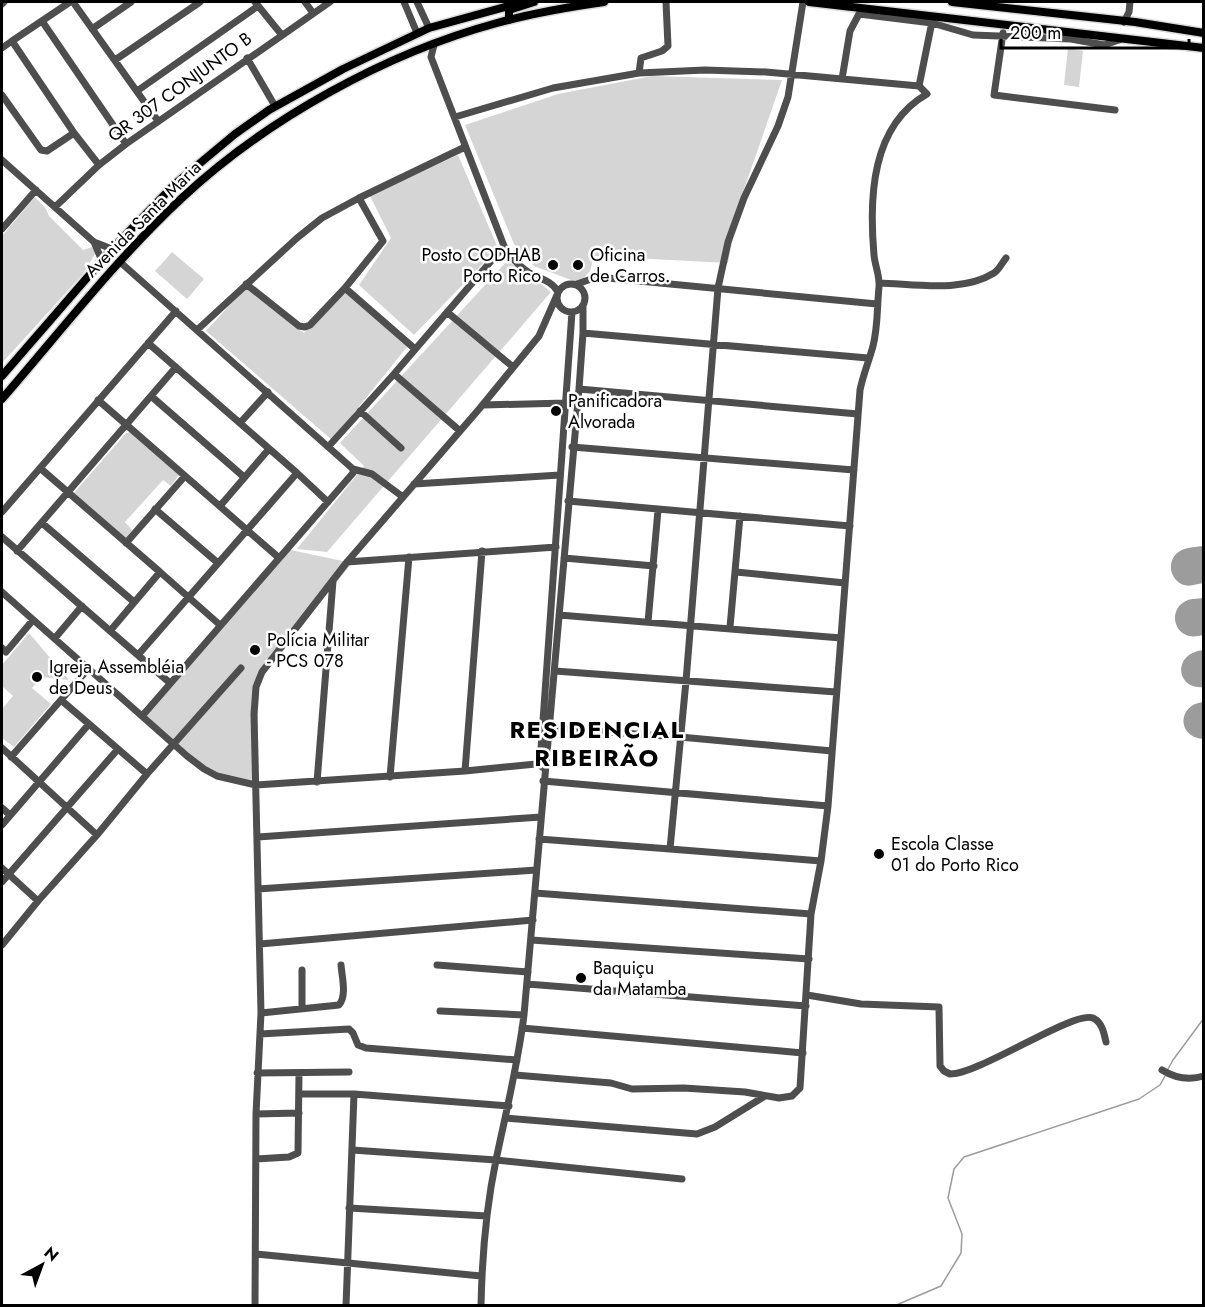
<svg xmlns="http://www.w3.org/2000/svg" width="1205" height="1307" viewBox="0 0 1205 1307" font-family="Jost,sans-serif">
  <rect width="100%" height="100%" fill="#fff"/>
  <!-- green -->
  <path fill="#d5d5d5" d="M1068,48L1083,51L1079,87L1064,85Z
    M652,76L782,80L741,198L728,263L594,256L590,271L579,283L534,266L514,244L465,125L558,94Z
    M458,155L498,248L414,335L359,285L391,238L370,196Z
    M35,197L46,209L49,216L83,250L92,247L96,252L83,274L2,363V236Z
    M172,252L204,279L187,299L155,271Z
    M507,261L530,275L551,292L327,552L297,549L364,466L340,443Z
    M245,288L304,333L346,292L407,347L332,440L206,331Z
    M131,432L179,475L171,486L163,480L125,522L132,530L125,539L73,494L126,433Z
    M286,549L352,563L259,680L256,785L220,776L204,768L143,715Z
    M29,633L69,680L42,677L32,688L51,704L14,747L2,738V709L13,696L2,686V665Z"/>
  <!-- water -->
  <path fill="#9c9c9c" d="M1203,546V583C1197,584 1190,587 1184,585C1169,580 1166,559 1180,551C1186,547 1196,547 1203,546Z
    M1203,598V635C1199,636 1194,637 1189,636C1173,632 1170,610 1184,602C1190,598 1197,599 1203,598Z
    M1203,650V687C1177,690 1171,654 1203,650Z
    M1203,702V739C1177,737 1177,705 1203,702Z"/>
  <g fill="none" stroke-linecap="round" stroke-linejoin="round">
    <!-- stream -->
    <path stroke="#9c9c9c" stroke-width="1.5" d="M1167,1071L1173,1060L1204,1018
      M894,1306L941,1286L961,1253L962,1234L948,1198L954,1169L964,1157L1139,1099L1160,1085L1165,1076"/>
    <!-- major casing -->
    <g stroke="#dbdbdb" stroke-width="11">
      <path id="major" d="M809,2L1204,48
        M952,2L1135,22L1204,33
        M509,20V10L534,2
        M2,376L112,249L175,184L235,134L269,110L343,69L429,28L523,2
        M2,399C61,331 117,258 183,197C267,119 386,53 497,23C533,13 568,7 604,2"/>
    </g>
    <!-- minor -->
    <path stroke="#4e4e4e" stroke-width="7" d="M73,2L158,121
      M255,2L281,34
      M305,2L313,13
      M404,2L417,33
      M417,2L429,28
      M803,2L788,97L778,126L744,198L728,242L718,288L686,681L670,849L821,861
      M2,4L4,2
      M42,21L126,144
      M1124,22L1129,12L1130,2
      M92,29L131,2
      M1003,33L994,95L1115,110
      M12,41L70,2
      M434,45L431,57L504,246C510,257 520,267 531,274C541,279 552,281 558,292
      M2,48L12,41L74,133
      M247,58L275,106
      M115,60L200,2
      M639,73L641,58L662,51L668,46L666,2
      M842,79L850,31L859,14L932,23L973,35L1071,39L1104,45L1119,40
      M137,91L258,6
      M2,95L41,150L47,151L74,133L99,165
      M455,117L553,88L639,73L705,70L766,72L919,86L933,17
      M2,160L94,242L112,249
      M55,207L99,165L126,144L330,2
      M2,229L36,190
      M94,242L102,261
      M120,262L353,469L372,474L403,497
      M879,283C915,284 962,293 994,273C999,270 1002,263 1006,258
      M557 298a14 14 0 1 1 28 0a14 14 0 1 1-28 0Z
      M246,284L299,326L305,327L310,325L345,288L383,241L359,198
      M577,284L597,277L877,304
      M345,288L415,349
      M447,312L513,367
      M197,330L297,238L322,218L359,198L465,147
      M583,333L868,358
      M148,343L297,473
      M394,374L460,431
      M579,389L858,414
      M151,396L244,477
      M98,400L278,557
      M483,405L566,403
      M360,411L401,448
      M240,423L268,392
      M328,447L394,374L504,246
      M572,447L854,470
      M40,468L160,572
      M414,484L560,475
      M568,501L850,526
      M220,506L269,449
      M155,509L218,563
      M2,512L176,311
      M42,523L134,602
      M2,537L170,683
      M126,543L185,476
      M17,551L176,367
      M564,558L654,566
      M347,562L556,547
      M736,572L845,583
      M2,592L187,756L204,769L217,776L256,785L465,771L546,763
      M559,615L841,638
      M648,622L658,510
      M730,627L740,516
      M110,631L160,572L220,625
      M55,638L82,606
      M2,648L6,652L33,620
      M138,655L297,473L328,502
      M555,671L836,692
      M61,700L89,724
      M143,715L353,473V469
      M549,728L680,737L832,751
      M2,748L97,835
      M11,757L89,668
      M542,767L540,763L572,312
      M465,771L482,551
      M390,777L409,557
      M543,781L828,806
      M317,782L333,581
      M2,808L10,815
      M2,825L89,724L147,774
      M258,837L541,817
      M539,839L670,849
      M2,868L38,901
      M2,882L118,749
      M258,889L536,870
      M535,893L811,914
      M531,940L809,959
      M260,944L533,920
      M2,945L38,901L97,835L147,774L241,668
      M437,965L528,972
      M302,970V1008
      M527,984L806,1006
      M807,995L861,1004L939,1007L940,1066L944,1071L950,1074C980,1074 1074,1010 1093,1018C1102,1022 1104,1033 1106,1042
      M440,1011L524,1015
      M261,1013L339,1005C347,996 342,977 341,965
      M522,1028L803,1053
      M260,1034L349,1029L353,1033L358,1045L366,1048L517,1060
      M1162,1070C1175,1078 1188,1081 1204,1076
      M257,1073L349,1072
      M515,1075L611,1083L632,1089L684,1088L745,1092L779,1098L792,1096L800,1088L811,914L821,861L828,806L860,390C863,375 869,361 873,346C878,327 877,306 879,287C880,276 875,266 874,255C869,198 871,126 927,94L919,86
      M300,1094H354
      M256,1114L299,1113
      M506,1118L697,1134L715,1127L765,1096
      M352,1150L496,1160L682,1179
      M256,1159L289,1157L298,1153L299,1073
      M349,1208L487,1216
      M256,1254L481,1276
      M255,1306L256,1114L261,1013L254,714L256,687L262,672L347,562L480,408L539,336L557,295
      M346,1306L354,1094L509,1106
      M481,1306C482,1256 486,1208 496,1160C506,1112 518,1064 524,1015L579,389L583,333V306"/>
    <!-- major -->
    <use href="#major" stroke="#000" stroke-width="8"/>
  </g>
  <!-- markers -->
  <g fill="#000" stroke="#fff" stroke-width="2">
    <circle cx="553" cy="265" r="6"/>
    <circle cx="578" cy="265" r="6"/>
    <circle cx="556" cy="411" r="6"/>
    <circle cx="255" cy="650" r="6"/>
    <circle cx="37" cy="677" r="6"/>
    <circle cx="879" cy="854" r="6"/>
    <circle cx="581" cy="978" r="6"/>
  </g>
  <g text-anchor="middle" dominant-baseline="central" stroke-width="5" stroke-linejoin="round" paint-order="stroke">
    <!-- street labels -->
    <g font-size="18" fill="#000" stroke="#fff">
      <text transform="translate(180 87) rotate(-36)">QR 307 CONJUNTO B</text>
      <text transform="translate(143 219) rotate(-45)">Avenida Santa Maria</text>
    </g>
    <!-- poi labels -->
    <g font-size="18" fill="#000" stroke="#fff" text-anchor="start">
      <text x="541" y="255" text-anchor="end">Posto CODHAB<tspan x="541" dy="21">Porto Rico</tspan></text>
      <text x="590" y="255">Oficina<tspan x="590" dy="21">de Carros.</tspan></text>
      <text x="568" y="401">Panificadora<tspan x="568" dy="21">Alvorada</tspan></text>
      <text x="267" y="640">Polícia Militar<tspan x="267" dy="21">- PCS 078</tspan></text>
      <text x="49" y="667">Igreja Assembléia<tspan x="49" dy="21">de Deus</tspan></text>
      <text x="891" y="844">Escola Classe<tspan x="891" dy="21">01 do Porto Rico</tspan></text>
      <text x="593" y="968">Baquiçu<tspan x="593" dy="21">da Matamba</tspan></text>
    </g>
    <!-- district labels -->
    <g font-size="24" font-weight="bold" letter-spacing="1.5" fill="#000" stroke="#fff">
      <text x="597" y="729">RESIDENCIAL<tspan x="597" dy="28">RIBEIRÃO</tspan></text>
    </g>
  </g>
  <!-- border -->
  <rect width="1205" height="1307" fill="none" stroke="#000000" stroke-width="6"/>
  <!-- north arrow -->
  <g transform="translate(42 1265) rotate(41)" stroke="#ffffff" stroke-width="4.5" paint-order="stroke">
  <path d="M0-4.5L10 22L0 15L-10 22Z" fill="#000000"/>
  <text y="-9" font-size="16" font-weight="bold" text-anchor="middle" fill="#000000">N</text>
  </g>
  <!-- scale -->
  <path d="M1001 39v9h188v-9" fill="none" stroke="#000000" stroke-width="3"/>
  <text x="1010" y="39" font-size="18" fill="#000000" stroke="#ffffff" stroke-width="4.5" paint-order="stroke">200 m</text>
</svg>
